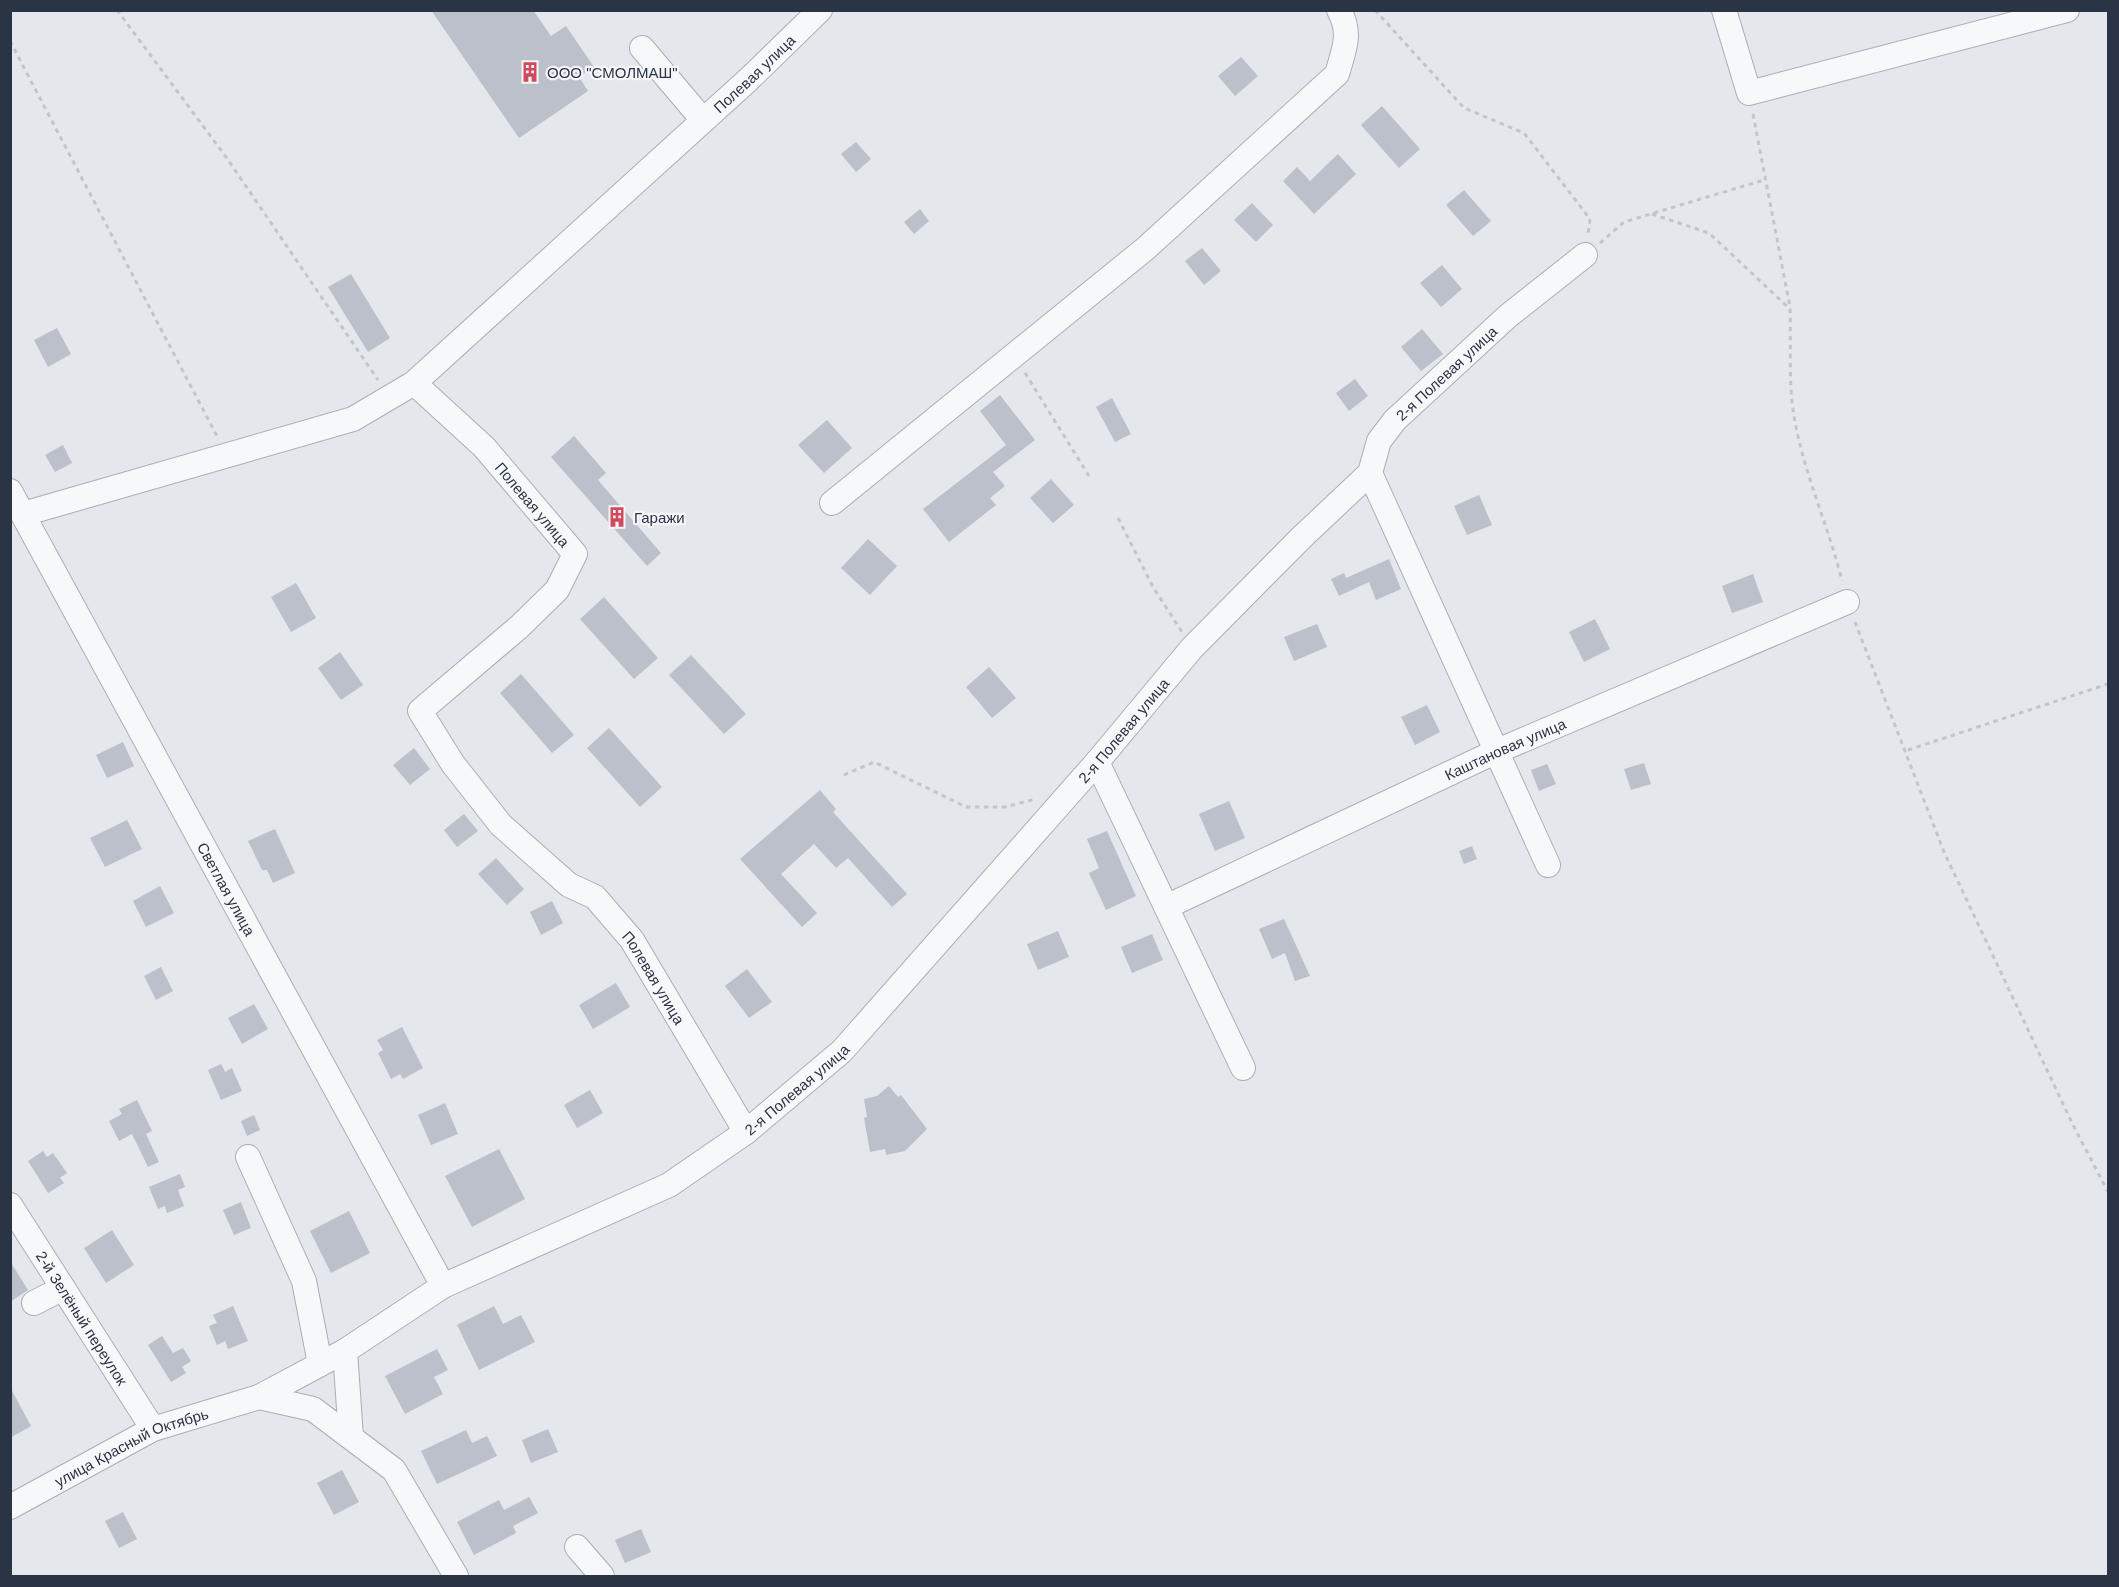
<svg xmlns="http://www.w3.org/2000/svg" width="2119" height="1587" viewBox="0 0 2119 1587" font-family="Arial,sans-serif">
  <rect width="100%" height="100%" fill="#e4e7ec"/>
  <!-- building -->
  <path fill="#bbc0ca" d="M431,10H533L551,36L566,26L594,67L579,77L588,91L519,138Z
    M1241,57L1258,76L1235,96L1218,76Z
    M1382,106L1420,149L1399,168L1361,125Z
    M856,142L871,159L856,172L841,154Z
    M1338,154L1356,174L1314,214L1283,181L1297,167L1310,181Z
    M1464,190L1491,221L1473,236L1446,205Z
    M1252,203L1273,225L1256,242L1234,220Z
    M920,209L929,221L914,234L904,222Z
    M1202,248L1221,271L1204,285L1185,261Z
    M1442,265L1462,289L1441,307L1420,283Z
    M351,274L390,338L368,352L328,287Z
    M57,328L71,354L48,367L34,340Z
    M1422,329L1443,354L1421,371L1401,347Z
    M1355,379L1368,396L1349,411L1336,393Z
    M1000,395L1035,440L993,472L1005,486L990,498L996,505L949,542L923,509L1006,445L980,411Z
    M1112,398L1131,434L1115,442L1096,407Z
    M827,420L852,448L824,473L798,445Z
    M574,436L606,473L598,480L661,553L647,566L551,457Z
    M63,445L72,463L55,472L45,455Z
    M1051,479L1074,505L1053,523L1030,498Z
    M1479,495L1492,525L1467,535L1454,506Z
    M868,539L897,566L870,595L841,568Z
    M1389,559L1401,589L1376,600L1369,582L1339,596L1331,579L1344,573L1346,578Z
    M1753,574L1763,602L1732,613L1722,586Z
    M296,583L316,618L291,632L271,597Z
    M604,597L658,658L634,679L580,619Z
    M1595,619L1610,649L1584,662L1569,632Z
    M1317,624L1327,647L1294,661L1284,637Z
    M340,652L363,685L341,700L318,668Z
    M691,655L746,714L724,734L669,675Z
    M989,667L1016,698L992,718L966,687Z
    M521,674L574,735L552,753L500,693Z
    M1427,705L1440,732L1415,745L1401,717Z
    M609,728L662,787L640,807L587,748Z
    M123,742L134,766L107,778L96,755Z
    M414,748L430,769L410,785L393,765Z
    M1644,763L1651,784L1631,790L1624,769Z
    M1547,764L1556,784L1539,791L1531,770Z
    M820,790L836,809L833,812L907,894L892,907L848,858L836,868L814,844L781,874L817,913L802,927L740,859Z
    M1229,801L1245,838L1215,851L1199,814Z
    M464,814L478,831L457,847L444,830Z
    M127,820L142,849L105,867L90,838Z
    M275,829L295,873L273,883L267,870H262L248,841Z
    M1107,831L1136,896L1106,910L1089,873L1099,868L1087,839Z
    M1472,846L1477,859L1464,864L1459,851Z
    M496,858L524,889L507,905L478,874Z
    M160,886L174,913L146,927L133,901Z
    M552,901L563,923L541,935L530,912Z
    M1284,919L1310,976L1295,981L1285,953L1272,959L1259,929Z
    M1058,931L1069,957L1038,970L1027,944Z
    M1152,934L1163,960L1132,973L1121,947Z
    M161,967L173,991L156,1000L144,976Z
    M747,969L772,1002L749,1018L725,986Z
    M616,983L630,1007L593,1029L579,1005Z
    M254,1004L268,1029L242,1044L228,1018Z
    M402,1027L423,1068L403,1079L400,1074L391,1079L378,1053L383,1050L377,1040Z
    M221,1064L225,1072L232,1068L242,1091L221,1100L208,1070Z
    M889,1086L898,1097L901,1095L927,1129L905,1151L886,1155L885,1149L870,1152L864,1118L867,1117L864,1099L877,1096Z
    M590,1090L603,1113L577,1128L564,1105Z
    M137,1100L152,1131L146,1134L159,1162L148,1167L132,1134L119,1141L109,1121L122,1114L119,1109Z
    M445,1103L458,1134L431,1145L418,1115Z
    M254,1115L260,1130L247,1136L241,1121Z
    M499,1149L525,1199L472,1227L445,1176Z
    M43,1151L47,1157L53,1153L67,1173L60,1178L64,1183L48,1193L28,1161Z
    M180,1174L185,1187L178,1190L184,1206L167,1213L165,1206L158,1209L149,1187Z
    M241,1202L251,1228L234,1235L223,1210Z
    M349,1211L370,1253L331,1273L310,1231Z
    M112,1230L134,1265L106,1283L84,1248Z
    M10,1261L28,1290L10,1302Z
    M233,1306L248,1341L228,1349L225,1341L217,1345L209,1326L217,1323L213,1315Z
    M494,1306L503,1324L521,1315L535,1342L479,1370L457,1325Z
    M162,1336L173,1353L183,1348L191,1361L182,1367L186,1373L171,1382L148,1345Z
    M437,1349L448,1370L434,1377L443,1394L405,1414L385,1376Z
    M10,1387L31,1426L10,1438Z
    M548,1429L558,1452L531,1463L522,1440Z
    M466,1430L472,1443L487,1436L497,1456L437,1484L421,1451Z
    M342,1470L359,1502L334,1515L317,1483Z
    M529,1497L538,1513L513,1526L516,1533L474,1555L457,1522L499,1500L504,1510Z
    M123,1512L137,1539L119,1548L105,1521Z
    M641,1529L651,1552L625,1563L615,1540Z"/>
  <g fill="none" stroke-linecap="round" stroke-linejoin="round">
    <!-- minor casing -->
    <g stroke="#a9aeb7" stroke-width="26">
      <g id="minor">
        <path d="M1724,10L1749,93L2067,10"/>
        <path d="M642,48L703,120"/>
        <path id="s1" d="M414,383L484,447L575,554L557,590L519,627L420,711L453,764L501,825L569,885L595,897L632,940L746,1132"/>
        <path d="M1370,473L1548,865"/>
        <path id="s2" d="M10,491L443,1286"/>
        <path d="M832,503L1145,249L1337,74C1344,49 1352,34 1339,10"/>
        <path id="s3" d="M23,514L353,419L414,383L748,80L820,10"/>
        <path d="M1097,762L1243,1068"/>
        <path id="s4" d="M1168,906L1495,752L1847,602"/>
        <path d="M248,1157L304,1281L320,1364"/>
        <path id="s5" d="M10,1205L153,1429"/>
        <path d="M34,1303L63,1288"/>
        <path d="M345,1351L351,1437"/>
        <path d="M259,1397L313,1409L394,1470L456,1576"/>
        <path id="s6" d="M10,1507L153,1429L259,1397L345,1351L443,1286L669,1185L746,1132L842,1051L1097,762L1192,648L1301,538L1370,473L1379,441L1395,420L1508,316L1585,255"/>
        <path d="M577,1547L602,1576"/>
      </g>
    </g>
    <!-- path -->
    <path stroke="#c2c5cb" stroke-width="3" stroke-dasharray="4.5 4.5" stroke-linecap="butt" d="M117,10L226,157L378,380
      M1375,10L1464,108L1524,133L1590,219L1588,235
      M10,41L218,438
      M1753,114L1790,307
      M1652,214L1709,233L1790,309C1791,339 1789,371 1792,401C1798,461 1828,523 1842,581
      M1600,243L1624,222L1764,180
      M1025,373L1089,476
      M1118,518L1153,587L1182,632
      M1855,622L1944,852L2073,1125L2108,1192
      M1908,750L2108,684
      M844,775L874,762L966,807H1005L1036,799"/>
    <!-- minor -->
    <use href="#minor" stroke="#f7f8fa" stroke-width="24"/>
  </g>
  <!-- icons -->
  <defs>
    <g id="building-bare" transform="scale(1.62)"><path d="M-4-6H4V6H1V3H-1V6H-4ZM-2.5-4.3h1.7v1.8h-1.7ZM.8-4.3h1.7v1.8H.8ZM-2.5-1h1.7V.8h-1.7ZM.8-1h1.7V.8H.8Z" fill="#d1495b" stroke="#f4f6f9" stroke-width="2.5" paint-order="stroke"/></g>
  </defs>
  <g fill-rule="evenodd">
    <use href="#building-bare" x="530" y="72"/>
    <use href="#building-bare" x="617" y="517"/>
  </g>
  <g text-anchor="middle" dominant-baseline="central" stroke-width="4.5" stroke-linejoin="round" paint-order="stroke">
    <!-- poi labels -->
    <g font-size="15" fill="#2b3445" stroke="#f4f6f9" text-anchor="start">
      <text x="547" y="72">ООО "СМОЛМАШ"</text>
      <text x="634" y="517">Гаражи</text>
    </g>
    <!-- street labels -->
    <g font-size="15" fill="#2b3445" stroke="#f4f6f9">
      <text stroke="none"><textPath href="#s3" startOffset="874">Полевая улица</textPath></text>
      <text stroke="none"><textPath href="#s6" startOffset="1868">2-я Полевая улица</textPath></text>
      <text stroke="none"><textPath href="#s1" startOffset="170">Полевая улица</textPath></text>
      <text stroke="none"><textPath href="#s6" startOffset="1382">2-я Полевая улица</textPath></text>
      <text stroke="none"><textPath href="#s4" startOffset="372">Каштановая улица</textPath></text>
      <text stroke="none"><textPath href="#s2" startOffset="453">Светлая улица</textPath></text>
      <text stroke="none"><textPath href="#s1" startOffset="818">Полевая улица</textPath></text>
      <text stroke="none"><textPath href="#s6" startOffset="896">2-я Полевая улица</textPath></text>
      <text stroke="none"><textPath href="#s5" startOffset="134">2-й Зелёный переулок</textPath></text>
      <text stroke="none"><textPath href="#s6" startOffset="136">улица Красный Октябрь</textPath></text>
    </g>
  </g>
  <!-- border -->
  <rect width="2119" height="1587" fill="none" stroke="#2b3445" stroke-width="24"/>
</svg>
